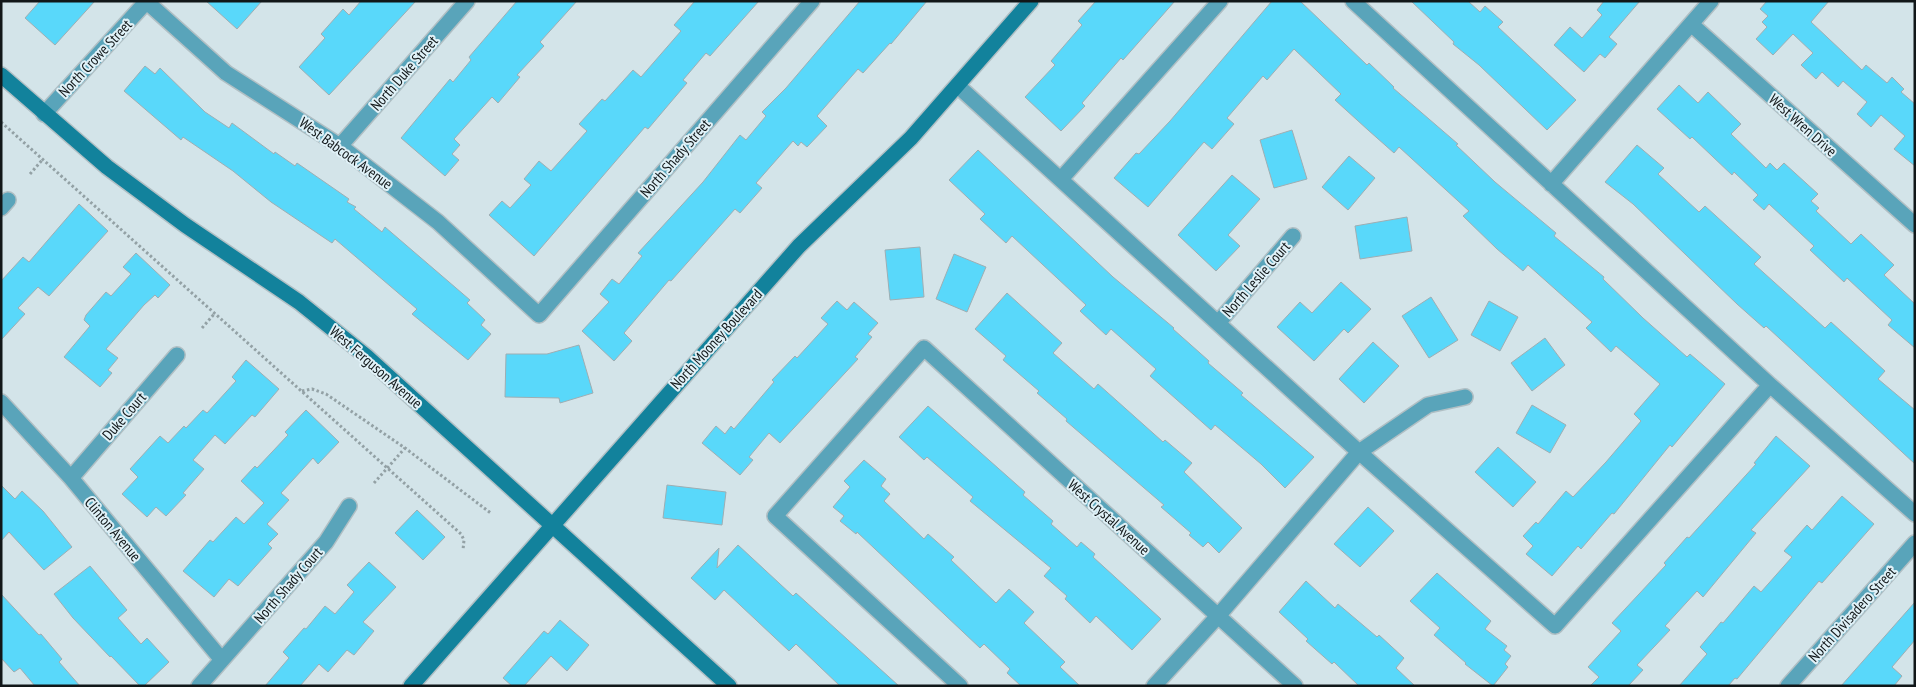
<svg xmlns="http://www.w3.org/2000/svg" width="1916" height="687" viewBox="0 0 1916 687" font-family="'PT Sans Narrow',sans-serif">
  <rect width="100%" height="100%" fill="#d3e4e9"/>
  <!-- building -->
  <path fill="#59d8fa" stroke="#9eaeb3" d="M40,1H95L55,45L25,18Z
    M206,1H262L237,29Z
    M361,1H416L329,95L299,67L325,38L321,34L343,9L349,15Z
    M517,1H577L540,42L544,46L517,75L520,77L498,103L492,97L454,139L460,145L452,154L459,160L445,176L401,138L450,79L453,82L471,60L469,57Z
    M695,1H759L710,56L706,53L683,80L687,83L670,103L648,129L645,127L534,256L489,215L502,201L510,208L531,185L524,179L539,161L551,171L587,131L579,124L602,99L605,101L633,70L641,77L681,31L674,25Z
    M860,1H927L891,44L890,43L863,73L858,69L817,116L827,126L807,147L801,142L798,146L793,141L756,183L762,188L740,213L735,209L671,281L669,280L624,333L632,341L614,361L582,331L609,302L600,294L612,279L619,284L642,256L638,253L703,182L740,135L746,140L766,116L762,112L786,88Z
    M1096,1H1175L1123,60L1121,58L1082,103L1085,106L1061,131L1025,97L1055,65L1051,61L1082,25L1078,21Z
    M1272,1H1300L1367,65L1369,63L1394,87L1393,88L1458,144L1456,145L1495,182L1556,233L1554,236L1604,277L1603,279L1643,318L1687,357L1690,354L1725,384L1672,447L1670,445L1614,514L1612,513L1581,549L1578,546L1552,576L1526,554L1533,546L1523,536L1536,522L1538,524L1566,491L1573,497L1606,462L1641,421L1634,414L1660,384L1616,346L1611,352L1586,328L1592,322L1528,265L1523,271L1497,249L1463,216L1469,211L1399,147L1394,153L1368,130L1335,100L1341,94L1294,49L1267,80L1263,76L1227,118L1234,124L1212,149L1204,142L1148,207L1114,178L1136,153L1139,154L1170,121Z
    M1411,1H1468L1480,12L1485,6L1503,22L1498,27L1576,100L1547,130L1479,65L1453,44L1454,42Z
    M1604,1H1640L1609,37L1617,44L1605,58L1600,54L1584,72L1554,45L1570,27L1582,38L1602,15L1597,10Z
    M1767,1H1829L1811,22L1862,70L1866,65L1887,83L1892,77L1904,89L1901,92L1915,104V166L1894,149L1905,136L1881,115L1871,127L1857,114L1867,102L1843,81L1838,87L1822,72L1816,79L1801,65L1813,53L1793,34L1773,55L1756,39L1767,27L1762,22L1768,16L1760,9Z
    M145,66L155,74L160,68L205,112L229,128L232,123L274,154L275,152L295,166L297,163L349,199L347,202L356,207L354,209L382,232L385,227L470,300L467,303L485,320L481,325L491,334L468,360L412,314L417,309L335,239L332,243L271,202L233,171L183,137L181,140L124,91Z
    M1679,85L1698,103L1708,92L1741,124L1731,134L1766,168L1770,163L1777,170L1784,163L1818,194L1811,201L1819,208L1816,211L1851,244L1861,234L1894,265L1884,275L1915,304V348L1888,325L1892,320L1847,278L1844,282L1810,250L1814,246L1769,204L1764,210L1753,200L1758,195L1734,172L1732,175L1692,137L1690,139L1657,109Z
    M1292,130L1307,179L1274,188L1260,140Z
    M1637,145L1664,168L1658,174L1699,212L1705,206L1761,257L1754,264L1825,328L1831,322L1885,371L1878,379L1915,410V464L1766,326L1764,328L1737,304L1633,204L1605,182Z
    M978,150L1113,277L1174,328L1173,329L1209,361L1208,363L1243,393L1241,395L1314,457L1285,488L1261,464L1215,425L1211,430L1150,376L1156,369L1111,329L1106,335L1080,311L1086,305L1012,236L1006,243L980,219L985,214L949,180Z
    M1349,156L1375,178L1348,210L1322,187Z
    M1232,175L1260,199L1228,235L1240,246L1216,271L1178,235Z
    M79,204L108,231L49,296L38,287L18,308L25,314L1,340V281L23,257L29,262Z
    M1407,217L1412,251L1360,259L1355,226Z
    M920,247L924,297L890,300L885,250Z
    M136,253L170,285L158,298L155,295L144,305L106,349L118,358L108,370L112,373L100,387L64,357L90,326L84,320L86,315L106,292L111,296L131,274L123,267Z
    M954,254L986,267L967,312L936,299Z
    M1341,282L1371,309L1348,333L1344,329L1314,361L1277,327L1300,302L1312,313Z
    M1007,293L1062,343L1053,353L1094,389L1098,384L1163,442L1165,440L1192,463L1184,472L1242,528L1219,553L1208,542L1203,547L1189,535L1191,533L1161,507L1164,505L1066,421L1067,419L1037,393L1039,391L1003,360L1006,356L975,329Z
    M1431,297L1458,340L1429,358L1402,316Z
    M837,301L847,310L854,302L878,323L868,334L872,337L855,357L858,359L780,443L769,433L749,457L753,460L740,475L702,443L716,426L725,434L731,426L734,429L774,382L772,380L795,356L797,358L828,324L821,318Z
    M1489,301L1518,317L1500,351L1471,335Z
    M1545,338L1565,365L1532,391L1511,363Z
    M1373,342L1399,366L1364,403L1339,379Z
    M579,345L593,393L560,403L559,398L505,397L506,354H547Z
    M246,360L279,389L255,417L252,415L225,444L215,435L193,460L204,469L183,493L186,495L166,516L156,507L147,517L122,494L138,477L130,469L160,436L168,443L184,426L186,428L203,410L207,413L236,381L232,377Z
    M1532,405L1566,425L1550,453L1516,433Z
    M928,406L1025,492L1023,495L1053,521L1051,524L1077,547L1081,542L1095,554L1093,557L1161,619L1132,650L1096,616L1090,623L1065,599L1067,596L1044,576L1051,568L970,501L973,497L927,457L924,460L899,437Z
    M306,410L339,442L318,464L313,458L281,493L289,500L267,524L278,534L268,544L272,548L238,586L229,579L214,597L183,571L210,540L213,542L236,517L244,524L264,503L241,481L255,466L257,468L288,435L285,432Z
    M1776,436L1810,466L1751,530L1756,533L1703,597L1697,591L1665,626L1670,630L1637,665L1643,670L1628,686H1590L1599,677L1588,667L1621,631L1612,623L1666,565L1664,563L1687,537L1689,538L1756,464L1754,463Z
    M1498,447L1536,482L1513,507L1475,472Z
    M864,460L886,479L881,486L890,494L884,501L924,539L928,534L954,557L951,560L996,603L1009,589L1034,612L1024,623L1065,662L1060,667L1080,686H1021L1007,673L1010,669L984,644L980,648L857,532L856,534L840,521L844,516L833,507L850,487L844,481Z
    M1,485L15,499L22,491L43,511L72,547L44,570L9,532L1,541Z
    M667,485L726,492L722,525L663,518Z
    M1842,496L1874,524L1822,583L1819,581L1737,679L1735,678L1728,686H1679L1707,654L1700,647L1721,622L1723,623L1754,586L1761,592L1792,557L1784,551L1807,525L1812,530Z
    M1368,507L1394,531L1360,567L1334,544Z
    M417,510L445,537L423,560L395,533Z
    M738,545L793,596L796,593L899,686H840L796,644L789,651L724,590L715,600L691,578L719,548L717,568Z
    M369,562L396,587L363,622L374,631L354,655L347,650L328,672L319,664L300,686H265L289,658L283,652L304,628L306,629L325,606L335,614L354,592L347,585Z
    M90,566L127,610L118,618L141,644L147,638L169,662L144,686H140L111,656L110,657L73,618L54,594Z
    M1437,573L1491,621L1485,629L1507,646L1504,650L1511,656L1505,664L1508,667L1493,686L1465,664L1466,663L1434,635L1440,628L1410,601Z
    M1306,581L1335,608L1338,604L1377,637L1379,635L1404,658L1396,668L1415,686H1359L1334,662L1332,664L1306,641L1308,639L1279,612Z
    M1,594L39,635L41,634L62,659L59,662L80,686H35L20,668L14,672L1,658Z
    M1915,602V640L1892,667L1902,676L1894,686H1841Z
    M560,620L589,645L567,671L551,656L524,686H512L503,678L544,631L548,634Z"/>
  <g fill="none" stroke-linecap="round" stroke-linejoin="round">
    <!-- street casing -->
    <g stroke="#b0bfc4" stroke-width="18">
      <path id="street" d="M1353,1L1770,385
        M147,2L226,73L340,146L438,222L539,315L812,1
        M1691,24L1915,225
        M958,86L1359,452L1555,626L1770,385L1915,514
        M44,114L147,1
        M340,146L467,1
        M1061,179L1220,1
        M1551,184L1711,1
        M1,208L8,200
        M1218,323L1293,236
        M1,402L71,478L222,660
        M71,478L177,355
        M199,686L326,542L349,506
        M960,686L775,516L924,348L1295,686
        M1154,686L1218,616L1359,452L1428,405L1465,397
        M1788,686L1915,543"/>
    </g>
    <!-- secondary casing -->
    <g stroke="#b0bfc4" stroke-width="18">
      <path id="secondary" d="M1,75L107,167L185,225L299,302L366,356L729,686
        M411,686L799,246L911,138L1031,1"/>
    </g>
    <!-- path -->
    <path stroke="#93a1a5" stroke-width="3" stroke-dasharray="2.5 2.5" stroke-linecap="butt" d="M1,122L461,534L464,540L463,550
      M30,174L43,159
      M202,328L215,313
      M302,391L312,389L326,394L405,448L492,514
      M374,483L405,448"/>
    <!-- street -->
    <use href="#street" stroke="#59a4ba" stroke-width="15"/>
    <!-- secondary -->
    <use href="#secondary" stroke="#12829c" stroke-width="15"/>
  </g>
  <g text-anchor="middle" dominant-baseline="central" stroke-width="4" stroke-linejoin="round" paint-order="stroke">
    <!-- street labels -->
    <g font-size="15" fill="#111719" stroke="#e0f1f7">
      <text transform="translate(95 58) rotate(-47)">North Crowe Street</text>
      <text transform="translate(404 73) rotate(-49)">North Duke Street</text>
      <text transform="translate(1803 125) rotate(42)">West Wren Drive</text>
      <text transform="translate(346 153) rotate(36)">West Babcock Avenue</text>
      <text transform="translate(675 158) rotate(-49)">North Shady Street</text>
      <text transform="translate(1256 279) rotate(-49)">North Leslie Court</text>
      <text transform="translate(716 339) rotate(-48)">North Mooney Boulevard</text>
      <text transform="translate(376 367) rotate(41)">West Ferguson Avenue</text>
      <text transform="translate(124 416) rotate(-49)">Duke Court</text>
      <text transform="translate(1109 517) rotate(42)">West Crystal Avenue</text>
      <text transform="translate(113 529) rotate(50)">Clinton Avenue</text>
      <text transform="translate(288 585) rotate(-49)">North Shady Court</text>
      <text transform="translate(1852 614) rotate(-48)">North Divisadero Street</text>
    </g>
  </g>
  <!-- border -->
  <rect width="1916" height="687" fill="none" stroke="#111719" stroke-width="5"/>
</svg>
